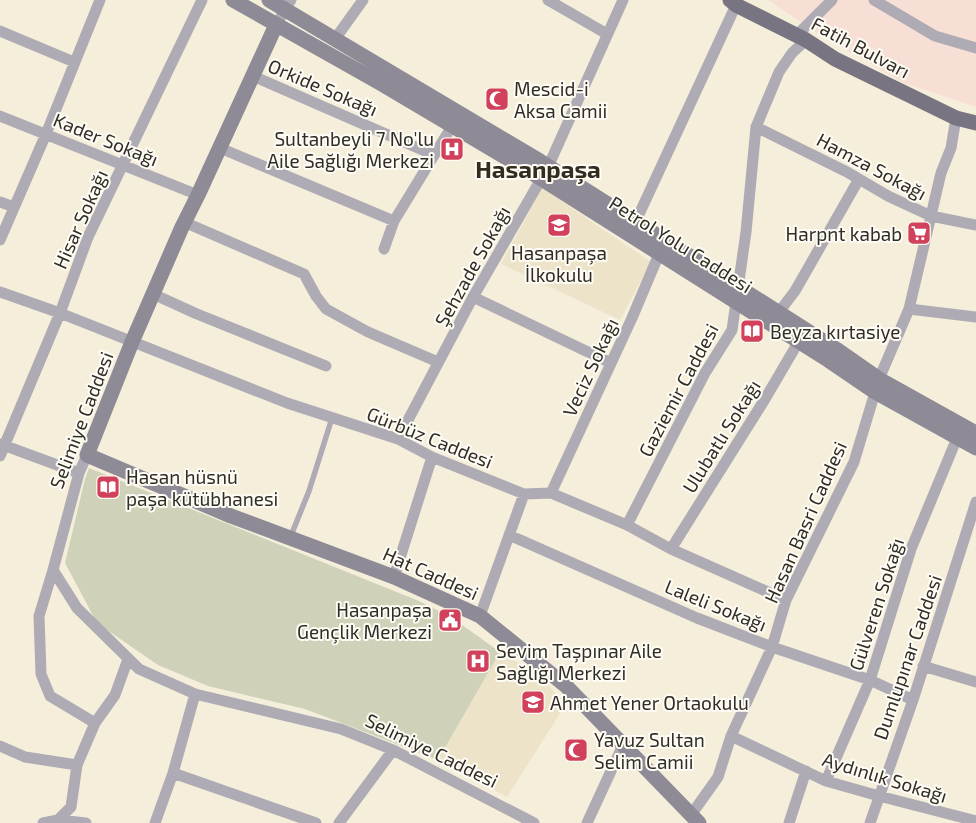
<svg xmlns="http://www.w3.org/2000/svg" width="976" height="823" viewBox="0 0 976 823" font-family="'Exo 2',sans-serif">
  <rect width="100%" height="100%" fill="#f5eedb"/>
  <!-- commercial -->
  <path fill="#f7dfd5" d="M768,0H976V107L904,83L817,33Z"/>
  <!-- built -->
  <path fill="#ede3c9" d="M542,188L651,262L620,320L501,264Z
    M500,652L538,675L566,704L507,797L438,760Z"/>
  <!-- green -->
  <path fill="#cfd2b9" d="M89,468L419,601L451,617L500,652L438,760L305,709L208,686L158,665L97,623L65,563L85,479Z"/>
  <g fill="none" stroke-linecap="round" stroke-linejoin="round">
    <!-- lane -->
    <path stroke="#aeabb4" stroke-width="5.5" d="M290,538L309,491L332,418"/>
    <!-- street -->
    <path stroke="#aeabb4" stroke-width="11" d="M548,0L607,34
      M874,0L935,36L976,48
      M276,25L291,0
      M0,31L74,62
      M797,35L832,0
      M335,39L363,0
      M253,76L434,155
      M0,116L198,195
      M756,127L847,172L888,196L931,216L976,225
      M220,148L394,221
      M0,202L14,207
      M184,222L304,274L316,296L326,309L368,332L438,362
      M635,223L736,5
      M0,240L46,134L100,0
      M384,249L394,221L452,126
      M0,292L60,313L287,403L398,439L432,457L524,494L551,493L627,525L671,549L786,600
      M153,294L197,314L326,366
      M473,297L611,363
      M909,309L976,317
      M779,312L795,291L859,179
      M398,439L473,297L548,167L623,0
      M0,444L79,473
      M87,455L79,473L53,570L77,608L139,669L195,694L341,729L393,750L534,823
      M0,456L60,313L88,237L202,0
      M551,493L632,318L659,254
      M627,525L705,373L732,330L746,232L756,127L779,72L792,53L806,40
      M509,535L697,618L772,647L870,680L913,700
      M671,549L765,399L799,341
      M53,570L39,616L41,674L50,696L95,723
      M394,577L432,457
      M480,616L524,494
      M923,666L976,682
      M731,736L826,781L879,796L976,821
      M0,746L25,757L77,765
      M173,773L316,823
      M826,781L870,680L911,549L957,438
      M691,815L718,777L731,736L772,647L786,600L854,462L879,379L909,309L941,173L951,148L956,118
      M58,820L71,807L77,765L95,723L115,695L128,659
      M43,823L58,820L86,823
      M155,823L173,773L195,694
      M339,823L393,750
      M587,823L623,745
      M789,823L806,771
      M870,823L913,700L976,502"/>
    <!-- secondary -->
    <path stroke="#8e8b97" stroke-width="15" d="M233,0L380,83L532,173L828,360L875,392L976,448
      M269,0L540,161L836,349L879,379L976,433
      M276,25L198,195L182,227L132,342L87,455L231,516L394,577L480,616L566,686L699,823"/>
    <!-- primary -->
    <path stroke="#787482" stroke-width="15" d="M730,0L736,5L806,40L835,59L956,118L976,123"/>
  </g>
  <!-- icons -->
  <defs>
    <g id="mosque-square" transform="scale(1.25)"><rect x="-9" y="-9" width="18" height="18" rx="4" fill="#d1415b" stroke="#fefcf4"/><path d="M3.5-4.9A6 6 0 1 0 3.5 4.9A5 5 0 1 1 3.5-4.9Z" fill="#fff"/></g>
    <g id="hospital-square" transform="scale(1.25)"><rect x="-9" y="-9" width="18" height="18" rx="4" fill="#d1415b" stroke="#fefcf4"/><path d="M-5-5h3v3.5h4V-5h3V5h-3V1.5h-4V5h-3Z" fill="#fff"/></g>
    <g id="school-square" transform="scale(1.25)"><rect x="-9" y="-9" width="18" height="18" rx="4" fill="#d1415b" stroke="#fefcf4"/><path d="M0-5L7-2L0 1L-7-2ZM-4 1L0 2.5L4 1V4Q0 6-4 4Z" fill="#fff"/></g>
    <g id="supermarket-square" transform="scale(1.25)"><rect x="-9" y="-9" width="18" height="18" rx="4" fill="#d1415b" stroke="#fefcf4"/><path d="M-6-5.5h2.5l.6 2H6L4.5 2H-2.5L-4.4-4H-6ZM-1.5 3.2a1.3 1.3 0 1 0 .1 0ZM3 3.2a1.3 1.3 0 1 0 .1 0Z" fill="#fff"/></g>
    <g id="library-square" transform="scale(1.25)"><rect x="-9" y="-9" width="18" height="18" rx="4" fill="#d1415b" stroke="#fefcf4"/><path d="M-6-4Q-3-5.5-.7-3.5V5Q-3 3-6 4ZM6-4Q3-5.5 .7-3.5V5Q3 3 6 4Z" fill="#fff"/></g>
    <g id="civic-square" transform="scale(1.25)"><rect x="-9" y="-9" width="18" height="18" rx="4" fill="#d1415b" stroke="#fefcf4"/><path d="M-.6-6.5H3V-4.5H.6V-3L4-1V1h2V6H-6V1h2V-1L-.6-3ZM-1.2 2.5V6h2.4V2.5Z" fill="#fff"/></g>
  </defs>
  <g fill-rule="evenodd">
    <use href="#mosque-square" x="497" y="99"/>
    <use href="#hospital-square" x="452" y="149"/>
    <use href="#school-square" x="559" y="225"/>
    <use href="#supermarket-square" x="919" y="233"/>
    <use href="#library-square" x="752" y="331"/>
    <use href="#library-square" x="108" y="487"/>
    <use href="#civic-square" x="450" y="620"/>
    <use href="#hospital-square" x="478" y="661"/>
    <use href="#school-square" x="533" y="702"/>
    <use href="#mosque-square" x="576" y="750"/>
  </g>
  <g text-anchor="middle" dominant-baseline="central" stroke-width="4" stroke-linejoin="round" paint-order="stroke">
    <!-- street labels -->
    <g font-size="19" fill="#302d26" stroke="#fefcf4">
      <text transform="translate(861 47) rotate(28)">Fatih Bulvarı</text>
      <text transform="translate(323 87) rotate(23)">Orkide Sokağı</text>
      <text transform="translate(106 139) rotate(22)">Kader Sokağı</text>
      <text transform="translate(872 166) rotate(28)">Hamza Sokağı</text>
      <text transform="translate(80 219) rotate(-66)">Hisar Sokağı</text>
      <text transform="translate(681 244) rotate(32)">Petrol Yolu Caddesi</text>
      <text transform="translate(472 266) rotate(-61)">Şehzade Sokağı</text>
      <text transform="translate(590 367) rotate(-65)">Veciz Sokağı</text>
      <text transform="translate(678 390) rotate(-62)">Gaziemir Caddesi</text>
      <text transform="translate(81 420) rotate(-69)">Selimiye Caddesi</text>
      <text transform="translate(721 436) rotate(-58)">Ulubatlı Sokağı</text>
      <text transform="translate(430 437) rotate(22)">Gürbüz Caddesi</text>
      <text transform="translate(805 522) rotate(-66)">Hasan Basri Caddesi</text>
      <text transform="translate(431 573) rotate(24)">Hat Caddesi</text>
      <text transform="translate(876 604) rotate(-72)">Gülveren Sokağı</text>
      <text transform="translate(716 605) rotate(22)">Laleli Sokağı</text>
      <text transform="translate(907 657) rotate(-71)">Dumlupınar Caddesi</text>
      <text transform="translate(432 750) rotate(26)">Selimiye Caddesi</text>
      <text transform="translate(885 777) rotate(17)">Aydınlık Sokağı</text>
    </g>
    <!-- poi labels -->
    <g font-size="19" fill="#302d26" stroke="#fefcf4" text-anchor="start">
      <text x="514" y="88">Mescid-i<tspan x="514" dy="22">Aksa Camii</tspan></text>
      <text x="434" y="138" text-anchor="end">Sultanbeyli 7 No'lu<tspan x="434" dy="22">Aile Sağlığı Merkezi</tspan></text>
      <text x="902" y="233" text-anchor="end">Harpnt kabab</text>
      <text x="559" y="252" text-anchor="middle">Hasanpaşa<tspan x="559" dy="22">İlkokulu</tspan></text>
      <text x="770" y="331">Beyza kırtasiye</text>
      <text x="126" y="476">Hasan hüsnü<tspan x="126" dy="22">paşa kütübhanesi</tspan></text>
      <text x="432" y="609" text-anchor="end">Hasanpaşa<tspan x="432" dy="22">Gençlik Merkezi</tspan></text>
      <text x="496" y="650">Sevim Taşpınar Aile<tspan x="496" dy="22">Sağlığı Merkezi</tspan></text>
      <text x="550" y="702">Ahmet Yener Ortaokulu</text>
      <text x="594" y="739">Yavuz Sultan<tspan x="594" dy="22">Selim Camii</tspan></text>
    </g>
    <!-- district labels -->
    <g font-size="24" font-weight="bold" fill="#332d1f" stroke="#fefcf4">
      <text x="538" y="168">Hasanpaşa</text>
    </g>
  </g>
</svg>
